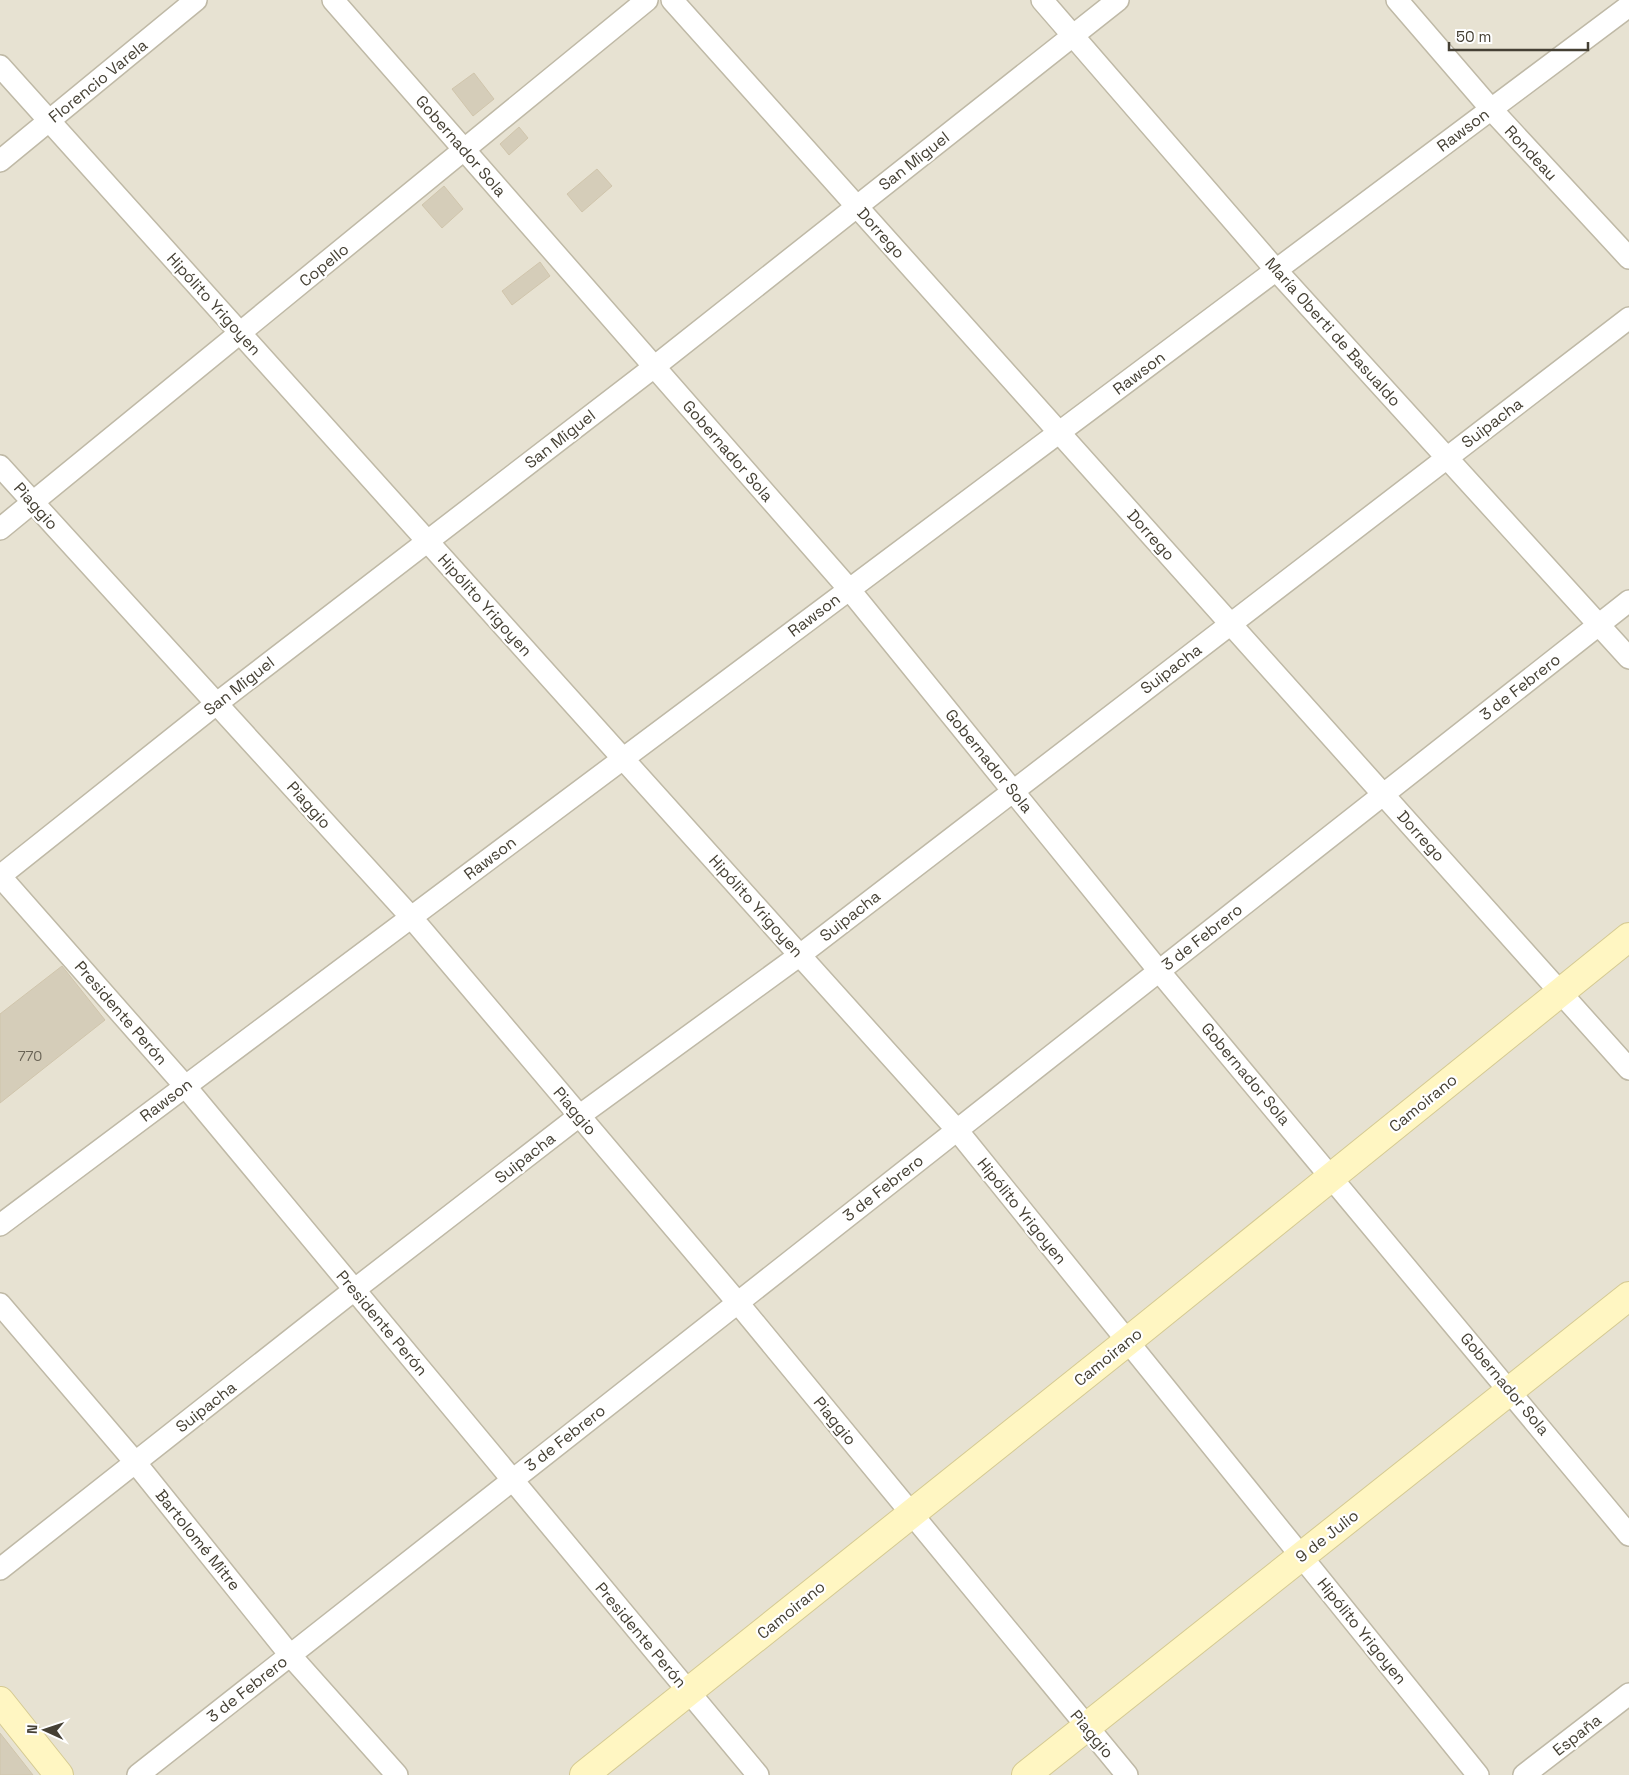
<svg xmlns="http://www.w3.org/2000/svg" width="1629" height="1775" viewBox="0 0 1629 1775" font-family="'Space Grotesk',sans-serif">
  <rect width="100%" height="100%" fill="#f3f0e4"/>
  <!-- residential -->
  <path fill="#e7e2d2" d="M0,0H1629V1775H0Z"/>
  <!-- building -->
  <path fill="#d5cdb9" stroke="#d0c5ac" d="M474,73L494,99L473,116L452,89Z
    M519,127L528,138L509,155L500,144Z
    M597,169L612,186L582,212L567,194Z
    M444,186L463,209L442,228L422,205Z
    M540,262L550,276L512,305L502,291Z
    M62,966L105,1020L0,1103V1014Z
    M0,1733L33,1775H0Z"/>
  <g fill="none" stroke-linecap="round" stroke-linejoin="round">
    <!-- street casing -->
    <g stroke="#bfb9a6" stroke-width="24">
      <path id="street" d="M333,0L849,589L1159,971L1629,1535
        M672,0L1629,1069
        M1042,0L1276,270L1629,658
        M1397,0L1491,109L1629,258
        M0,66L957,1130L1478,1775
        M0,161L196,0
        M0,466L411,917L738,1303L1127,1775
        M0,529L647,0
        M0,876L216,704L654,367L1118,0
        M0,876L185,1086L758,1775
        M0,1225L1629,6
        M0,1304L135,1462L290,1655L397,1775
        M0,1569L354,1290L579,1116L800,955L1629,318
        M138,1775L1629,601
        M1524,1775L1629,1694"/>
    </g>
    <!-- secondary casing -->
    <g stroke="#d5ca92" stroke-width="30">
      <path id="secondary" d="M0,1701L59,1775
        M584,1775L1128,1341L1629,937
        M1026,1775L1629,1296"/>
    </g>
    <!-- street -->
    <use href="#street" stroke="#fff" stroke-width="21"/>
    <!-- secondary -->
    <use href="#secondary" stroke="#fff6c2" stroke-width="28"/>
  </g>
  <g text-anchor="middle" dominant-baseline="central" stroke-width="4.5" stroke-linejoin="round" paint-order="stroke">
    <!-- number labels -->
    <g font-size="14" fill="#696355">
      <text x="30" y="1056">770</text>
    </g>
    <!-- street labels -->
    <g font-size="16" fill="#454034" stroke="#fff">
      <text transform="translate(98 81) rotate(-39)">Florencio Varela</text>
      <text transform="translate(1463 130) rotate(-37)">Rawson</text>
      <text transform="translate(461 146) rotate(49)">Gobernador Sola</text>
      <text transform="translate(1531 153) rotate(47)">Rondeau</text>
      <text transform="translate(914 161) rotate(-38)">San Miguel</text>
      <text transform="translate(881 233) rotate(48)">Dorrego</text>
      <text transform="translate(324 265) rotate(-39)">Copello</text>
      <text transform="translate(214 304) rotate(48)">Hipólito Yrigoyen</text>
      <text transform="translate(1333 332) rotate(48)">María Oberti de Basualdo</text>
      <text transform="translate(1139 373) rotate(-37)">Rawson</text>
      <text transform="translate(1492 423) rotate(-37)">Suipacha</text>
      <text transform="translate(560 439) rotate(-38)">San Miguel</text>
      <text transform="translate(728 451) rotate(49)">Gobernador Sola</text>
      <text transform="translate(36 506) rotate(48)">Piaggio</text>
      <text transform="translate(1151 535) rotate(48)">Dorrego</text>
      <text transform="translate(485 605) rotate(48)">Hipólito Yrigoyen</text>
      <text transform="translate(814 615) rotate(-37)">Rawson</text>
      <text transform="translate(1171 669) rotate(-37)">Suipacha</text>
      <text transform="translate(239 686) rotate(-38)">San Miguel</text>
      <text transform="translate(1520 687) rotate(-38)">3 de Febrero</text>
      <text transform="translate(989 761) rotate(51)">Gobernador Sola</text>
      <text transform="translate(309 805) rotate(48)">Piaggio</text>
      <text transform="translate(1421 836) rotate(48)">Dorrego</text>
      <text transform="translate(490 858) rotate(-37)">Rawson</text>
      <text transform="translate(756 906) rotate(48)">Hipólito Yrigoyen</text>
      <text transform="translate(850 916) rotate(-38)">Suipacha</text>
      <text transform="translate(1202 937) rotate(-38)">3 de Febrero</text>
      <text transform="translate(121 1013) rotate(49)">Presidente Perón</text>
      <text transform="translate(1246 1074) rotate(50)">Gobernador Sola</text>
      <text transform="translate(166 1100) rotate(-37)">Rawson</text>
      <text transform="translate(1423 1103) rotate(-39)">Camoirano</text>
      <text transform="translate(575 1111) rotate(50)">Piaggio</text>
      <text transform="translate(525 1158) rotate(-38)">Suipacha</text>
      <text transform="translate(883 1188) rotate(-38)">3 de Febrero</text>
      <text transform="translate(1022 1211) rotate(51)">Hipólito Yrigoyen</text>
      <text transform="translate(382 1323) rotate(50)">Presidente Perón</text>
      <text transform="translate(1108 1357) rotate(-39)">Camoirano</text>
      <text transform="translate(1505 1384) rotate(50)">Gobernador Sola</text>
      <text transform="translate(206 1407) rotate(-38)">Suipacha</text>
      <text transform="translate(835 1421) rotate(51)">Piaggio</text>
      <text transform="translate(565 1438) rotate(-38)">3 de Febrero</text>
      <text transform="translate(1327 1536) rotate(-38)">9 de Julio</text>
      <text transform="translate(198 1540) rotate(51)">Bartolomé Mitre</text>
      <text transform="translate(791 1610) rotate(-39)">Camoirano</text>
      <text transform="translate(1362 1631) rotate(51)">Hipólito Yrigoyen</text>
      <text transform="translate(641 1635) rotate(50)">Presidente Perón</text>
      <text transform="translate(247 1689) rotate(-38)">3 de Febrero</text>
      <text transform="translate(1092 1734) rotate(50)">Piaggio</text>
      <text transform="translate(1577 1735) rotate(-38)">España</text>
    </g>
  </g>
  <!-- north arrow -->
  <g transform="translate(45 1730) rotate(273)" stroke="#ffffff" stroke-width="4" paint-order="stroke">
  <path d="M0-4L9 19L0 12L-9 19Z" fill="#454034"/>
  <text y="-8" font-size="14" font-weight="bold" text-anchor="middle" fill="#454034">N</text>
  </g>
  <!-- scale -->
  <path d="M1449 42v8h139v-8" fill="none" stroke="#454034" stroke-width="2.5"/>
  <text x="1456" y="42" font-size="15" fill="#454034" stroke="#ffffff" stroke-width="4" paint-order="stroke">50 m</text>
</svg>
